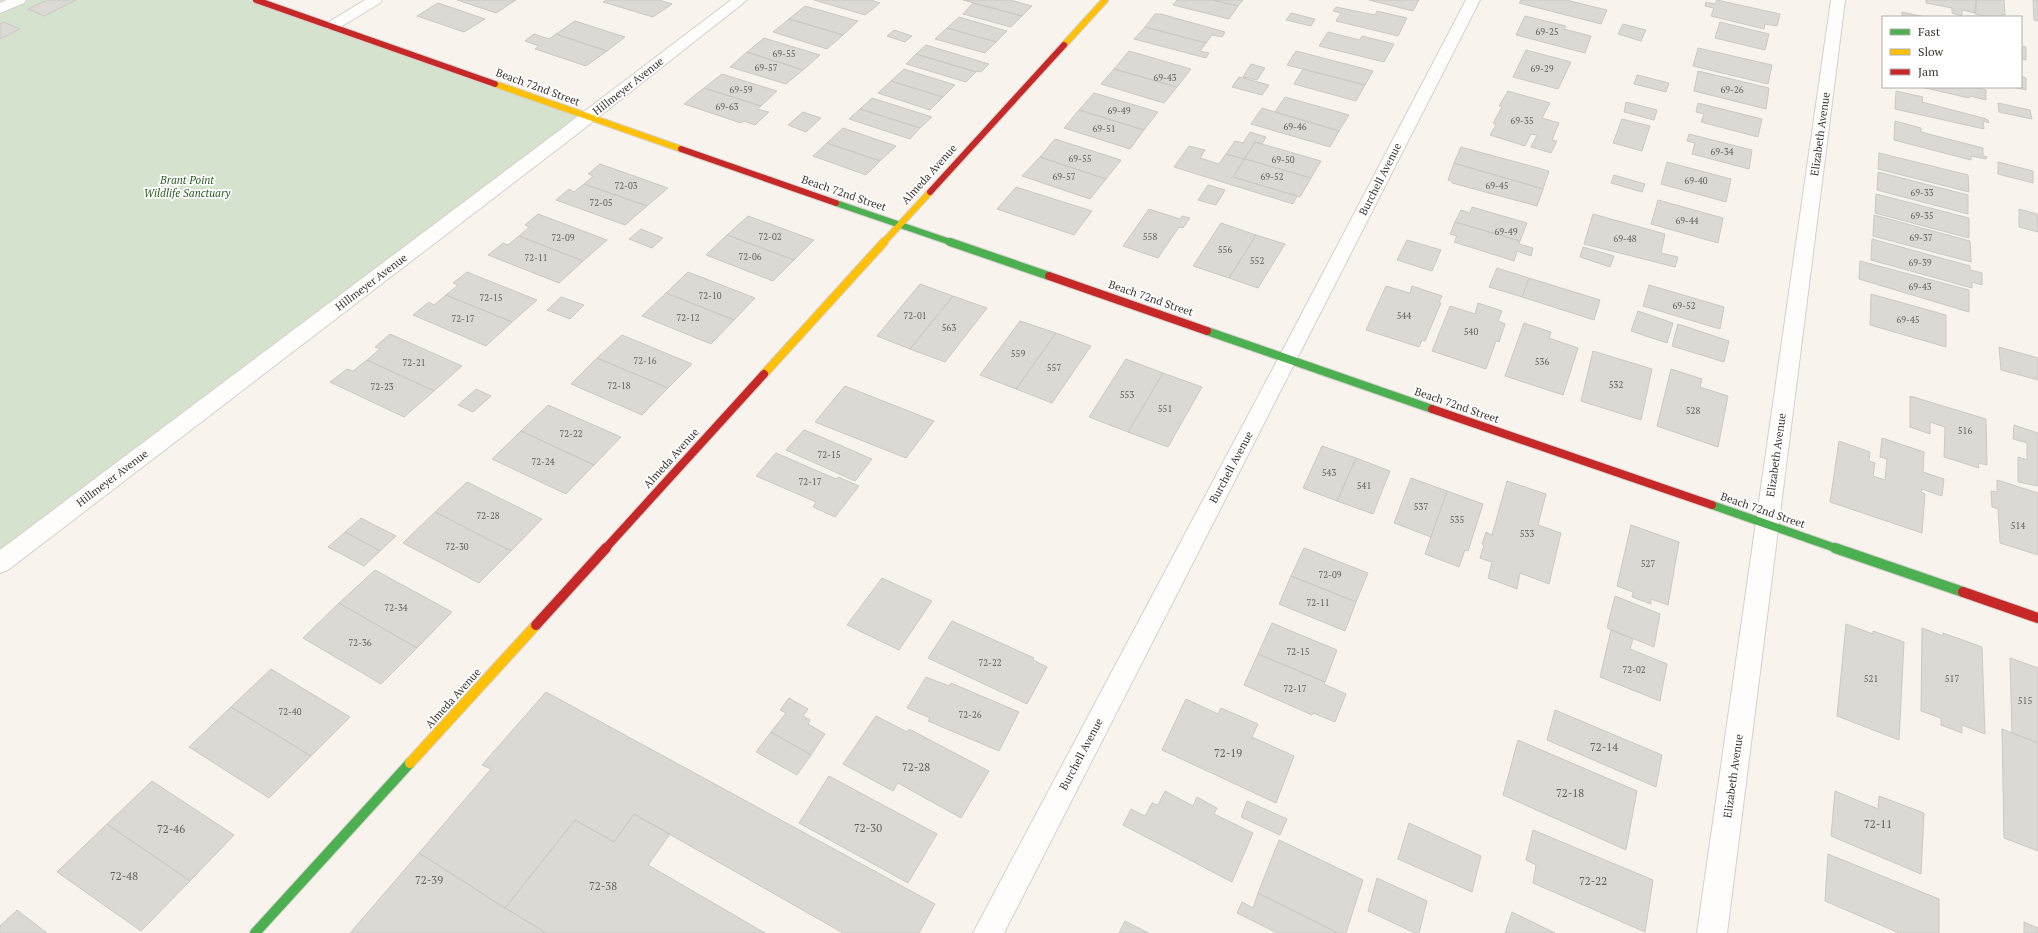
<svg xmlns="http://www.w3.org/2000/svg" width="2038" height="933" viewBox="0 0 2038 933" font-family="'PT Serif',serif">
  <rect width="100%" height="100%" fill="#f9f3ee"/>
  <!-- green -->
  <path fill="#d5e2ce" d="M0,0H256L588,117L0,565Z"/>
  <!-- building -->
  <path fill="#dcd8d4" stroke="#ccc8c4" d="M47,0H76L44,16L28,9Z
    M457,0H516L496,13Z
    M606,0H659L672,4L653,17L603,2Z
    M814,0H871L880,3L865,15Z
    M963,0H1010L1032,6L1022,16Z
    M1177,0H1213L1238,6L1229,19L1173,5Z
    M1213,0H1243L1238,6Z
    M1369,0H1419L1413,11Z
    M1521,0H1566L1607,10L1601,24L1519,3Z
    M1717,0L1780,14L1777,26L1765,24L1764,29L1711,16L1714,8L1705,6L1706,2L1715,4Z
    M1926,0H1976V13L1962,10V16L1952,13V8L1926,3Z
    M1976,0H2004L2005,15L2003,14V17H1989L1975,14Z
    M2033,0H2038V21L2034,20Z
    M438,3L485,19L464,32L417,16Z
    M973,3L1022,16L1011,27L963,14Z
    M805,6L858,21L843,35L789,19Z
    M1336,7L1375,15L1377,11L1407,18L1398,36L1336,21L1341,13L1333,11Z
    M1902,12L1925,17H1902Z
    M1291,13L1315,19L1311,26L1286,20Z
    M1155,14H1161L1225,32L1222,37L1212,35L1206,43L1145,27Z
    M1525,16L1566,26L1564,29L1591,36L1585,53L1516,35Z
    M959,17L1007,31L996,42L947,28Z
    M789,19L843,35L827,49L773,32Z
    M575,21L625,37L607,51L556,34Z
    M4,22L20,29L0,39V24Z
    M1720,22L1769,34L1765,50L1715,38Z
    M1623,24L1646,30L1641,41L1618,34Z
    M1145,27L1206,43L1200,51L1209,53L1206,58L1134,39Z
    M947,28L996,42L985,53L935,39Z
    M894,30L912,36L905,42L887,36Z
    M1328,32L1360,40L1362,36L1394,44L1384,62L1319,46Z
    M534,34L549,39L556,34L607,51L586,66L535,49L539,46L525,41Z
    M764,38L820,55L803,70L747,52Z
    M926,45L989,64L981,72L977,71L976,72L916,54Z
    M2021,46L2026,47V60L2021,59Z
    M1698,48L1772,65L1768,84L1693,66Z
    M1526,50L1571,62L1558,89L1513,77Z
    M1129,51L1191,69L1177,87L1114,69Z
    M1296,51L1373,71L1365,85L1287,65Z
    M747,52L803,70L786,84L730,67Z
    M916,54L976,72L966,82L906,64Z
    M1251,64L1265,68L1257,80L1243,77Z
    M904,69L955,85L943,97L891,81Z
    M1114,69L1177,87L1164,103L1101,84Z
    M1303,69L1365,85L1356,101L1294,84Z
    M1698,71L1769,88L1766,109L1694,91Z
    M722,74L777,91L761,106L704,88Z
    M1637,75L1669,83L1666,92L1634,84Z
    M2021,76L2026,78V90L2012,87H2021Z
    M1239,77L1269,85L1262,95L1232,87Z
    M891,81L943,97L930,110L878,93Z
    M1921,87H1975L1986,90V100L1970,96L1969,98Z
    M704,88L761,106L757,109L769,112L755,125L744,121L741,123L684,104Z
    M1508,91L1550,103L1542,118L1559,123L1552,140L1557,141L1551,153L1531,147L1537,135L1531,134L1525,146L1490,135L1496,125L1493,123L1502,107L1499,106Z
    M1896,91L1923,97L1922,102L1983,118L1988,120L1989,123L1983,121L1984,129L1895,109Z
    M1094,93L1158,112L1144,130L1079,110Z
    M1285,97L1349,115L1339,131L1275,112Z
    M872,98L932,117L920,128L860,109Z
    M1626,102L1657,110L1654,120L1624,112Z
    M1698,103L1762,119L1758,137L1701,122L1704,114L1696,112Z
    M1998,103L2030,110L2032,119L1999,112Z
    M1262,108L1275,112L1339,131L1330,147L1251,124Z
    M860,109L920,128L910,139L849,119Z
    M1079,110L1144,130L1130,149L1064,128Z
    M803,112L821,118L806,132L788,125Z
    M1622,119L1650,126L1642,151L1613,143Z
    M1895,121L1921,128V132L1983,148V156L1987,157L1986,159L1971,156V160L1894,140Z
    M843,128L896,146L880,161L827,143Z
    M1250,132L1266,137L1262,144L1255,142L1244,159L1226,154L1235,141L1243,143Z
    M1689,134L1752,150L1749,169L1692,154L1695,143L1687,141Z
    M1055,139L1121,160L1106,179L1040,157Z
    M1255,142L1262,144L1321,161L1311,178L1245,159Z
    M827,143L880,161L866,175L813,156Z
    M1189,146L1205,150L1200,158L1219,164L1226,154L1244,159L1233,177L1297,196L1293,204L1174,167Z
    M1461,147L1549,171L1543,189L1454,163Z
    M1879,153L1968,175L1969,192L1878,169Z
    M1040,157L1106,179L1090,199L1022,176Z
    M1245,159L1311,178L1300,197L1233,177Z
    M1667,162L1731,179L1726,202L1661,184Z
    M1998,162L2033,171V183L1998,174Z
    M1454,163L1543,189L1537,206L1452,183V181L1448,180Z
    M600,164L668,188L647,206L584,184L593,176L588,174Z
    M1878,172L1968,195V214L1877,190Z
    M1614,175L1645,184L1642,192L1611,183Z
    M584,184L647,206L625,225L556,200L569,189L574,192Z
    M1208,185L1225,190L1216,205L1198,200Z
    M1016,187L1092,211L1074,235L997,209Z
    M1876,194L1969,218V238L1875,213Z
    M1658,200L1723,218L1718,243L1651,224Z
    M1472,207L1527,223L1520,241L1455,222L1461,210L1470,213Z
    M1149,209L1180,219L1182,216L1190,218L1183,228L1179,227L1158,258L1123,246Z
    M2019,209L2037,214L2038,232L2019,227Z
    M538,214L607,240L583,261L519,236L529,227L525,225Z
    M1593,214L1665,234L1661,253L1678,257L1675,267L1584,244Z
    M1874,215L1970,241L1971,262L1873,236Z
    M748,216L814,240L794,260L727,235Z
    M1455,222L1520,241L1519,244L1533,248L1531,256L1517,251L1514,261L1454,242L1457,236L1450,234Z
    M1221,223L1256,235L1229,278L1193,266Z
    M641,229L663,238L652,248L629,239Z
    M727,235L794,260L773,281L706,255Z
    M1256,235L1285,244L1258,288L1229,278Z
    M519,236L583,261L559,283L488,255L503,243L508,245Z
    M1872,239L1970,266V270L1982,273V285L1972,282V288L1871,260Z
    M1407,240L1441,250L1432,271L1397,260Z
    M1583,247L1614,256L1610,267L1580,257Z
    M1860,261L1969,290V312L1859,279Z
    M1497,268L1529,278L1522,297L1489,287Z
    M467,272L537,300L512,322L446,295L458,285L453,283Z
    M688,272L755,298L734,320L666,293Z
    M1529,278L1600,300L1594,320L1522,297Z
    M920,284L953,296L910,349L877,336Z
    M1649,285L1724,307L1720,329L1643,306Z
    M1386,286L1410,293L1412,286L1442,296L1439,302L1441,303L1425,341L1422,340L1419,347L1366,330Z
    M666,293L734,320L711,344L642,316Z
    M1871,294L1946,315V347L1870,325Z
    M446,295L512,322L486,346L413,315L429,302L434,305Z
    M953,296L987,308L945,362L910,349Z
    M561,297L584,305L570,319L547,310Z
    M1478,303L1502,311L1498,321L1505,324L1499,342L1496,341L1486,369L1432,351L1450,306L1475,314Z
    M1638,311L1673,323L1667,343L1631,331Z
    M1020,321L1056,333L1016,389L980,375Z
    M1524,323L1551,332L1549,338L1578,348L1563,395L1505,376Z
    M1678,324L1729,341L1724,362L1672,346Z
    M1056,333L1091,346L1052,403L1016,389Z
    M390,334L462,366L434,391L367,360L380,349L375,347Z
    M622,335L692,364L668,388L597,358Z
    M1999,347L2038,358V380L2001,370Z
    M1593,351L1652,369L1641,420L1581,401Z
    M597,358L668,388L642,415L571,384Z
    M1126,359L1163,373L1128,432L1089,417Z
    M367,360L434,391L404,417L330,382L347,369L353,371Z
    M1671,369L1702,379L1700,387L1728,396L1718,447L1657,426Z
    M1163,373L1202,387L1168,447L1128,432Z
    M845,386L934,421L906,458L815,422Z
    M476,389L491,396L473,412L458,405Z
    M1910,396L1986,419L1987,465L1978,463L1979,468L1944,457L1945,427L1930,422V434L1910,427Z
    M548,405L621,437L594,465L521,431Z
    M2014,425L2038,433V486L2018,482V457L2027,460V443L2013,439Z
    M804,430L812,433L872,459L855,481L786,450Z
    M521,431L594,465L566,494L492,459Z
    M1882,438L1924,452L1923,472L1944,479L1942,496L1922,489L1921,492L1925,494L1922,533L1830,502L1839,441L1870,452L1869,461L1875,463L1873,476L1885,480L1887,459L1880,457Z
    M1322,446L1356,458L1337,501L1303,488Z
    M776,453L836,479L838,477L859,486L835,517L813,507L816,502L756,476Z
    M1356,458L1390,471L1373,514L1337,501Z
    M1411,478L1447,491L1431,537L1394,523Z
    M1997,480L2038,493V555L2000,543L1998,509L1992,507L1991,491L1997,492Z
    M1507,481L1546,494L1538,525L1561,533L1549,584L1520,573L1517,589L1488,578L1492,562L1480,558L1484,545L1482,544L1486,532L1492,535Z
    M467,482L542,519L511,551L435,512Z
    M1447,491L1483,504L1468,551L1465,550L1459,567L1425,554Z
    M435,512L511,551L479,583L403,543Z
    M361,518L396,536L380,551L345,532Z
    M1631,525L1679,542L1668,605L1651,599V604L1632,597L1633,592L1617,586Z
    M345,532L380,551L364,566L328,547Z
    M1304,548L1368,573L1356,602L1291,576Z
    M375,570L452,612L417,648L339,603Z
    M1291,576L1356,602L1345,631L1279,604Z
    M882,578L932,601L899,650L847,625Z
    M1615,596L1660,614L1654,647L1607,628Z
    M339,603L417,648L381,684L303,638Z
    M952,621L1034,658L1033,660L1047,667L1027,704L928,658Z
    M1272,623L1337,650L1325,682L1258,654Z
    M1846,624L1873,634V631L1904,642L1899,740L1837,716Z
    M1922,628L1943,636V633L1982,647L1985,734L1962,725V733L1941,725V718L1921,711Z
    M1611,630L1633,639L1630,649L1667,664L1660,701L1600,677Z
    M1258,654L1325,682L1324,684L1346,694L1335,722L1313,713L1312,715L1244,685Z
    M2010,658L2038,668V743L2012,733Z
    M271,669L350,717L311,756L231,707Z
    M926,677L949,686L951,683L1019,712L999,751L928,721L930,718L907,708Z
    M546,692L935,904L919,933H843L634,814L614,842L575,820L505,908L419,853L491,769L482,765Z
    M789,698L808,709L803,716L810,720L808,724L825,734L811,755L771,732L786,713L780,710Z
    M1186,699L1218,714L1221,708L1258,724L1252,737L1294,756L1276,803L1162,750Z
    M231,707L311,756L269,798L189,747Z
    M1555,710L1662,755L1656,787L1547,740Z
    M876,716L907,732L909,729L989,771L961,818L898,783L893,791L843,764Z
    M2002,729L2038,743V851L2004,838Z
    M771,732L811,755L797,775L756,752Z
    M1518,740L1637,791L1626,850L1503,795Z
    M829,776L937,834L908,883L799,823Z
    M152,781L234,835L190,881L107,824Z
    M1165,791L1193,806L1197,797L1217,808L1214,814L1253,833L1232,882L1123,825L1131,809L1145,816L1152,803L1158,805Z
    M1835,791L1878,809L1879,796L1924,813L1921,874L1831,836Z
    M1247,801L1287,819L1280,835L1241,817Z
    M634,814L670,834L648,865L765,933H546L505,908L575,820L614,842Z
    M1409,823L1481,856L1472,892L1398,859Z
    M107,824L190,881L141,931L57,872Z
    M1533,830L1653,880L1645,932L1533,883L1536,865L1526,860Z
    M1279,840L1363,880L1346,933H1338L1258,893Z
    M419,853L505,908L546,933H350Z
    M1828,854L1939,899V933H1899L1825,901Z
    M1377,878L1427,901L1419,933H1415L1368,911Z
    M1258,893L1338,933H1277L1237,913L1242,902L1253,908Z
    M17,910L47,933H0V926Z
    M1512,912L1555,933H1505Z
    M1125,921L1149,933H1119Z
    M2024,922L2038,928V933H2024Z"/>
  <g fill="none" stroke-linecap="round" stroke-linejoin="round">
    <!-- street casing -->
    <g stroke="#d5d0cc" stroke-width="2">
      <path id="street" d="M7,0H26L24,3L0,13V3Z
        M365,0H382L380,3L337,29H327L324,26L327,23Z
        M731,0H747L572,138L8,570L0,573V550L560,130Z
        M1466,0H1480L1004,933H973L1278,359Z
        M1831,0H1845L1727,933H1697Z"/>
    </g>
    <!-- fast-far2 casing -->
    <g stroke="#d5d0cc" stroke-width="8">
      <path id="fast-far2" d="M836,203L953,243"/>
    </g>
    <!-- fast-far1 casing -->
    <g stroke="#d5d0cc" stroke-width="10">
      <path id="fast-far1" d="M950,242L1049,276
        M1207,331L1432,409
        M1712,505L1838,549"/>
    </g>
    <!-- fast casing -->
    <g stroke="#d5d0cc" stroke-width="12">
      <path id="fast" d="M1835,548L1963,592
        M255,933L410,763"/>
    </g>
    <!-- slow-far2 casing -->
    <g stroke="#d5d0cc" stroke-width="8">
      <path id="slow-far2" d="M1064,45L1105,0
        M495,84L681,149
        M883,243L930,192"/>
    </g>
    <!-- slow-far1 casing -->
    <g stroke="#d5d0cc" stroke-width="10">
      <path id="slow-far1" d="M764,374L884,242"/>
    </g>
    <!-- slow casing -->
    <g stroke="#d5d0cc" stroke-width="12">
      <path id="slow" d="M410,763L536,625"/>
    </g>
    <!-- jam-far2 casing -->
    <g stroke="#d5d0cc" stroke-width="8">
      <path id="jam-far2" d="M256,0L495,84
        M681,149L836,203
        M930,192L1064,45"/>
    </g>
    <!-- jam-far1 casing -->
    <g stroke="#d5d0cc" stroke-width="10">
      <path id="jam-far1" d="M1049,276L1207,331
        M1432,409L1712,505
        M605,549L764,374"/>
    </g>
    <!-- jam casing -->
    <g stroke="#d5d0cc" stroke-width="12">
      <path id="jam" d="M1963,592L2038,618
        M536,625L606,548"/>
    </g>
    <!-- street -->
    <use href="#street" fill="#fefdfc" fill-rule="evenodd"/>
    <!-- fast-far2 -->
    <use href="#fast-far2" stroke="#4caf50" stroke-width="6"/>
    <!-- fast-far1 -->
    <use href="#fast-far1" stroke="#4caf50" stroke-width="8"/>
    <!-- fast -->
    <use href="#fast" stroke="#4caf50" stroke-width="10"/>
    <!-- slow-far2 -->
    <use href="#slow-far2" stroke="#ffc107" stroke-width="6"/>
    <!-- slow-far1 -->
    <use href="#slow-far1" stroke="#ffc107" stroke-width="8"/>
    <!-- slow -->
    <use href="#slow" stroke="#ffc107" stroke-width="10"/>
    <!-- jam-far2 -->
    <use href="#jam-far2" stroke="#c62828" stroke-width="6"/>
    <!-- jam-far1 -->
    <use href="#jam-far1" stroke="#c62828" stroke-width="8"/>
    <!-- jam -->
    <use href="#jam" stroke="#c62828" stroke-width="10"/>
  </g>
  <g text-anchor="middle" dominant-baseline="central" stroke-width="3.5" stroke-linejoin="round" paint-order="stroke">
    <!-- number labels -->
    <g font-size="9" fill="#625e5a">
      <text x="1547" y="32">69-25</text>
      <text x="784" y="54">69-55</text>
      <text x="766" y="68">69-57</text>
      <text x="1542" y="69">69-29</text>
      <text x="1165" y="78">69-43</text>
      <text x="741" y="90">69-59</text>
      <text x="1732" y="90">69-26</text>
      <text x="727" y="107">69-63</text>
      <text x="1119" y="111">69-49</text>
      <text x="1522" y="121">69-35</text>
      <text x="1295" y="127">69-46</text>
      <text x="1104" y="129">69-51</text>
      <text x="1722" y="152">69-34</text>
      <text x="1080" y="159">69-55</text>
      <text x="1283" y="160">69-50</text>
      <text x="1064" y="177">69-57</text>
      <text x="1272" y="177">69-52</text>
      <text x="1696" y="181">69-40</text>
      <text x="626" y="186">72-03</text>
      <text x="1497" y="186">69-45</text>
      <text x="1922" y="193">69-33</text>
      <text x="601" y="203">72-05</text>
      <text x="1922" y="216">69-35</text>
      <text x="1687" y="221">69-44</text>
      <text x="1506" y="232">69-49</text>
      <text x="770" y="237">72-02</text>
      <text x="1150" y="237">558</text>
      <text x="563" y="238">72-09</text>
      <text x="1921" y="238">69-37</text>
      <text x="1625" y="239">69-48</text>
      <text x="1225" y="250">556</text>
      <text x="750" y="257">72-06</text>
      <text x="536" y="258">72-11</text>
      <text x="1257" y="261">552</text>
      <text x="1920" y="263">69-39</text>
      <text x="1920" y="287">69-43</text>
      <text x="710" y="296">72-10</text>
      <text x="491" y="298">72-15</text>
      <text x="1684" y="306">69-52</text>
      <text x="915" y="316">72-01</text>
      <text x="1404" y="316">544</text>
      <text x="688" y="318">72-12</text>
      <text x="463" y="319">72-17</text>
      <text x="1908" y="320">69-45</text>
      <text x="949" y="328">563</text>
      <text x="1471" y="332">540</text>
      <text x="1018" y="354">559</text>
      <text x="645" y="361">72-16</text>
      <text x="1542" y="362">536</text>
      <text x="414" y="363">72-21</text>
      <text x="1054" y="368">557</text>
      <text x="1616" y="385">532</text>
      <text x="619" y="386">72-18</text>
      <text x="382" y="387">72-23</text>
      <text x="1127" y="395">553</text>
      <text x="1165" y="409">551</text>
      <text x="1693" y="411">528</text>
      <text x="1965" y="431">516</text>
      <text x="571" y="434">72-22</text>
      <text x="829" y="455">72-15</text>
      <text x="543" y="462">72-24</text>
      <text x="1329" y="473">543</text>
      <text x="810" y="482">72-17</text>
      <text x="1364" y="486">541</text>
      <text x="1421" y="507">537</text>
      <text x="488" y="516">72-28</text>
      <text x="1457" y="520">535</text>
      <text x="2018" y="526">514</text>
      <text x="1527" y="534">533</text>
      <text x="457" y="547">72-30</text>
      <text x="1648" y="564">527</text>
      <text x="1330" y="575">72-09</text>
      <text x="1318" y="603">72-11</text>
      <text x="396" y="608">72-34</text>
      <text x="360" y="643">72-36</text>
      <text x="1298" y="652">72-15</text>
      <text x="990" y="663">72-22</text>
      <text x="1634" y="670">72-02</text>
      <text x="1871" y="679">521</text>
      <text x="1952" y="679">517</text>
      <text x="1295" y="689">72-17</text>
      <text x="2025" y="701">515</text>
      <text x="290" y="712">72-40</text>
      <text x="970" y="715">72-26</text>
    </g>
    <!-- street labels -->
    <g font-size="11" fill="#3a3531" stroke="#fff">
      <text transform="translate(628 86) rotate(-38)">Hillmeyer Avenue</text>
      <text transform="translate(538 87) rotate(20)">Beach 72nd Street</text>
      <text transform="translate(1820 134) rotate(-82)">Elizabeth Avenue</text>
      <text transform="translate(929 174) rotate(-48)">Almeda Avenue</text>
      <text transform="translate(1380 179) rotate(-63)">Burchell Avenue</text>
      <text transform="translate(844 193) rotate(19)">Beach 72nd Street</text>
      <text transform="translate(371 282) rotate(-37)">Hillmeyer Avenue</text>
      <text transform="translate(1151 298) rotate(19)">Beach 72nd Street</text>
      <text transform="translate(1457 405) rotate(19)">Beach 72nd Street</text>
      <text transform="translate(1776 455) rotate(-82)">Elizabeth Avenue</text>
      <text transform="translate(671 458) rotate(-48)">Almeda Avenue</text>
      <text transform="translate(1231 467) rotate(-62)">Burchell Avenue</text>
      <text transform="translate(112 478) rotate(-37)">Hillmeyer Avenue</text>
      <text transform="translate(1763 510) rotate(19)">Beach 72nd Street</text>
      <text transform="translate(453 698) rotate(-48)">Almeda Avenue</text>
      <text transform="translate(1081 754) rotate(-62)">Burchell Avenue</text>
      <text transform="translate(1733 776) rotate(-82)">Elizabeth Avenue</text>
    </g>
    <!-- park labels -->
    <g font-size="11" font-style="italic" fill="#275a1f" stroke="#fff">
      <text x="187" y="180">Brant Point<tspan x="187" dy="13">Wildlife Sanctuary</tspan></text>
    </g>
    <!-- near-number labels -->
    <g font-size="11" fill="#625e5a">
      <text x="1604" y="747">72-14</text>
      <text x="1228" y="753">72-19</text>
      <text x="916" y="767">72-28</text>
      <text x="1570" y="793">72-18</text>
      <text x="1878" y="824">72-11</text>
      <text x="868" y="828">72-30</text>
      <text x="171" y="829">72-46</text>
      <text x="124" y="876">72-48</text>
      <text x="429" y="880">72-39</text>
      <text x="1593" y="881">72-22</text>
      <text x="603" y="886">72-38</text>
    </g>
  </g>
  <!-- legend -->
  <rect x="1882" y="16" width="140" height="72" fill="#ffffff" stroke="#b0aead"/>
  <rect x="1890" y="29" width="20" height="6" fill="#4caf50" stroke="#b0aead"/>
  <text x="1918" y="36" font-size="12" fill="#3a3531">Fast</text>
  <rect x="1890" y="49" width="20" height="6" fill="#ffc107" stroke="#b0aead"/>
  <text x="1918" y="56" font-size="12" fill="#3a3531">Slow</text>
  <rect x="1890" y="69" width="20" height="6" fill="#c62828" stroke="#b0aead"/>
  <text x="1918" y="76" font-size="12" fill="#3a3531">Jam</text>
</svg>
